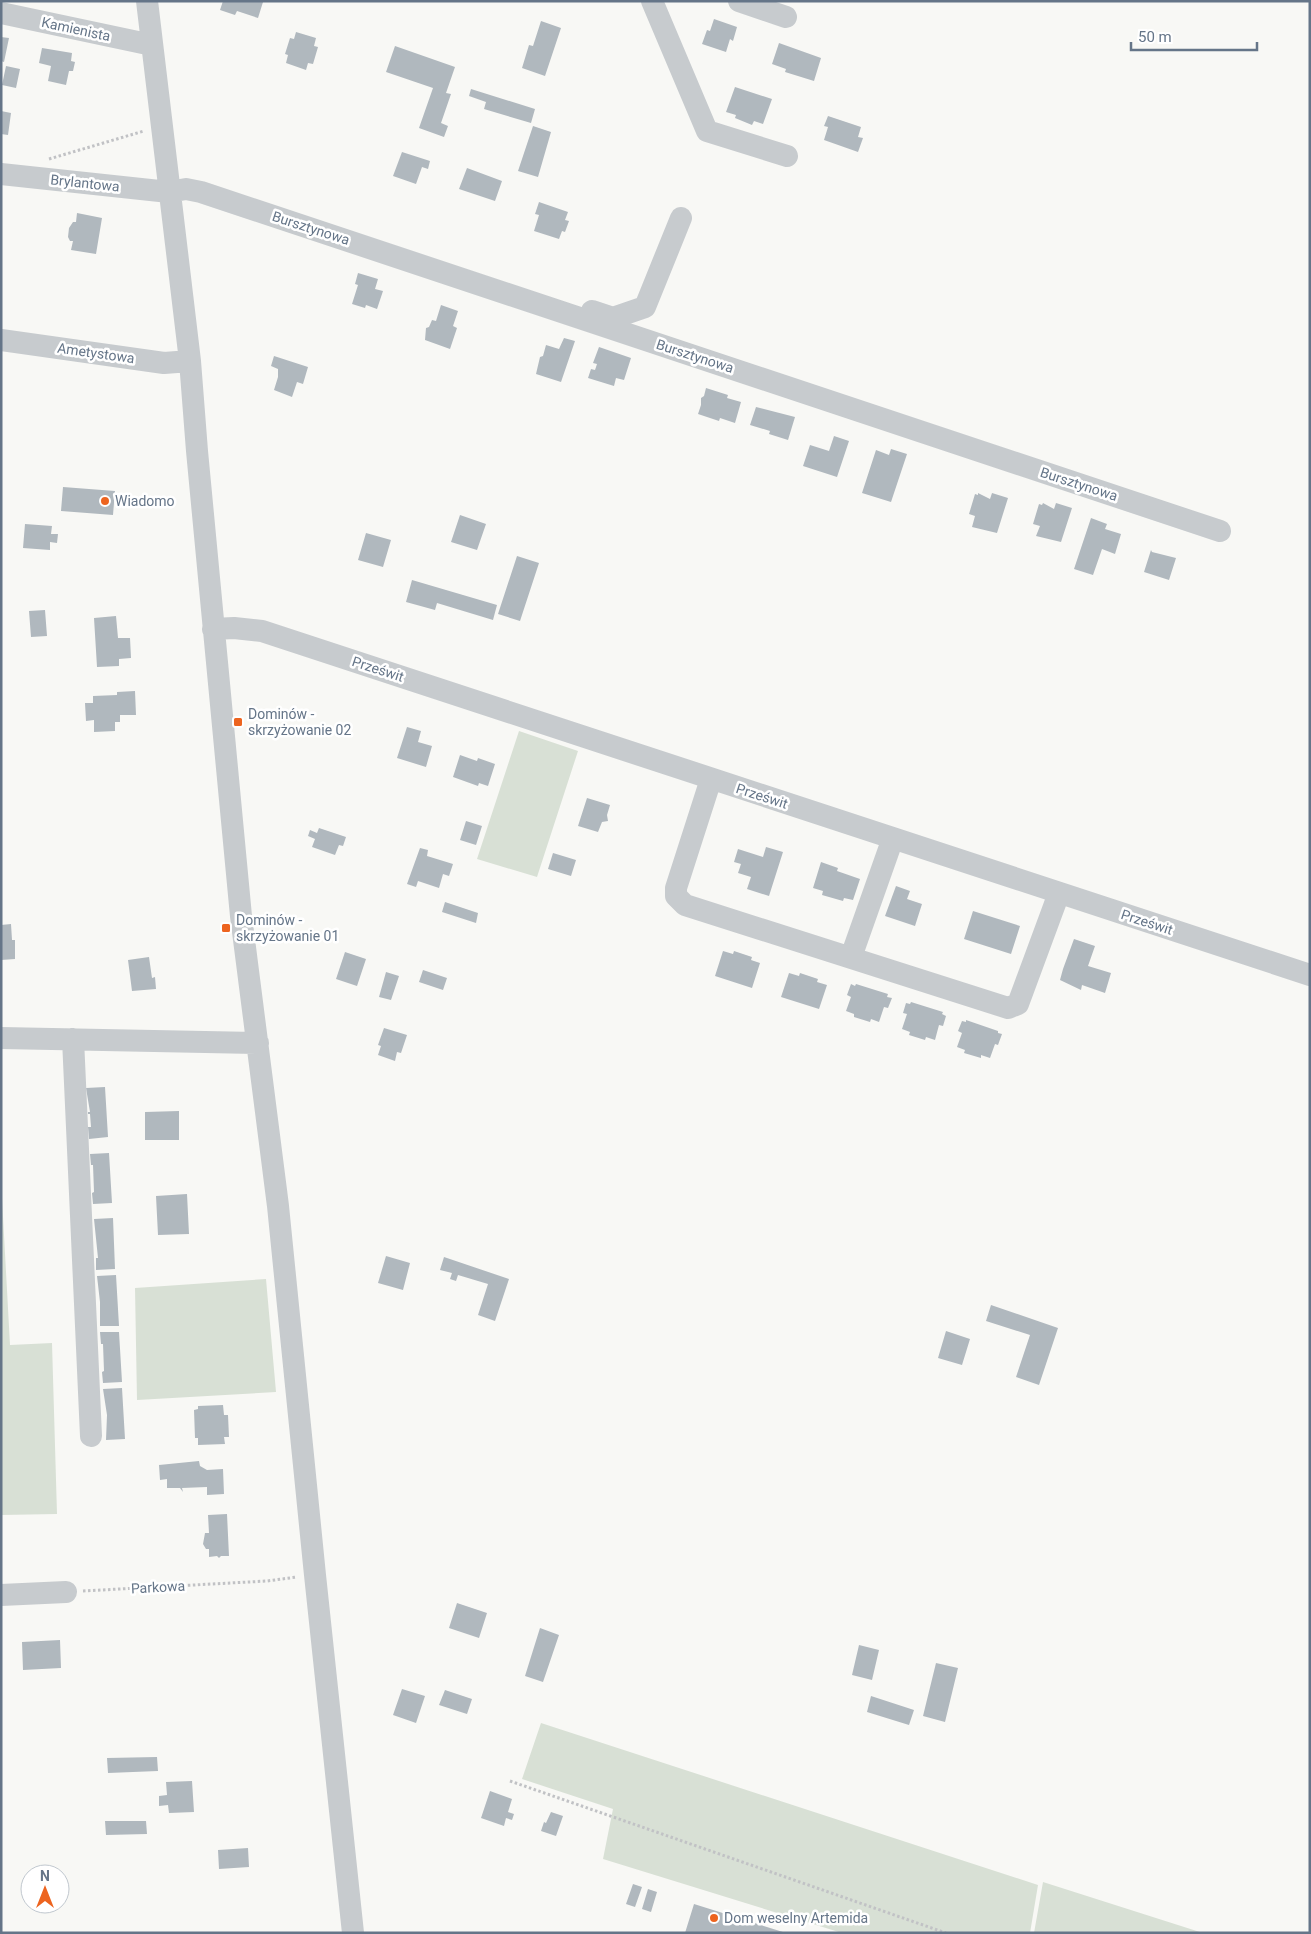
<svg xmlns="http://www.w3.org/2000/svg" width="1311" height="1934" viewBox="0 0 1311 1934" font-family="Roboto,sans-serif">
  <rect width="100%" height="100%" fill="#f8f8f5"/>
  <!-- green -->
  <path fill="#d8e0d5" d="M519,731L578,751L537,877L477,859Z
    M1,1180L10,1345L52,1343L57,1514L1,1515Z
    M266,1279L276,1392L137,1400L135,1288Z
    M541,1723L1038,1885L1030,1933H842L603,1859L613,1809L522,1779Z
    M1043,1882L1203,1933H1034Z"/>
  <!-- building -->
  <path fill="#b0b8be" d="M223,1H260L263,2L258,18L237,11L235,15L220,10Z
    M714,19L737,27L733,41L730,39L726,52L702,44L707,30L710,31Z
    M541,21L561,28L545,76L522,68L529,45L533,46Z
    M296,32L316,38L314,46L318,47L313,64L308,63L306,70L286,63L288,55L285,54L290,38L294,39Z
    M1,37L9,38L4,62L1,61Z
    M779,43L821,58L814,81L785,72L786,69L772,64Z
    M395,46L455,67L446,93L451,94L441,123L448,126L444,137L419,128L433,88L386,72Z
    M42,48L72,53L71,61L75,62L73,71H69L66,85L48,81L51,66L39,63Z
    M6,66L20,69L16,88L2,85Z
    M735,87L772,99L763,124L754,121L752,125L735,118L736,115L726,112Z
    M471,89L535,109L531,123L484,109L486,102L469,96Z
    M1,111L11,113L8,135L1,134Z
    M828,116L861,127L858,137L863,138L858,152L824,140L828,127L824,126Z
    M533,126L551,132L538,177L518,171Z
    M402,152L430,161L428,169L422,167L416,184L393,176Z
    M467,168L502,181L495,201L459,189Z
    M539,202L568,212L565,220L569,221L565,232L562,231L559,239L534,231L539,215L535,214Z
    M77,213L102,218L96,254L71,250L73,241H70L68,237L69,228L73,222H76Z
    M358,273L378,279L375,289L383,291L377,309L366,305L365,308L352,304L358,285L355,284Z
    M441,305L458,311L453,326L457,328L450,349L425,340L426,328L429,327L432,320L436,321Z
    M564,338L575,341L561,382L536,374L540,357L543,356L546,345L559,349Z
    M599,347L631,358L624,380L616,378L614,386L588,378L591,369L595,370L597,364L593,363Z
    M274,356L308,367L303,384L297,382L292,397L274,390L278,377V369L271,366Z
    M706,388L728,395L727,398L741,402L735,423L720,418L719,421L698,414L701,405V398L704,396Z
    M756,407L795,417L788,440L769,434L770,431L750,425Z
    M834,436L849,441L837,477L803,466L810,445L829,451Z
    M891,449L907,454L891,502L862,493L876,450L889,455Z
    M63,487L115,491L113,515L61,511Z
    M978,493L990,499L992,493L1008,498L997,533L972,527L975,516L969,514L975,494L978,495Z
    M1043,503L1054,509L1056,503L1072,508L1061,542L1036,536L1040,526L1033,524L1039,504L1042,505Z
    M460,515L486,524L477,550L451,542Z
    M1091,518L1107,524L1105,529L1121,534L1115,554L1102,549L1093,575L1074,569Z
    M25,524L52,526L51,534H58L57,543L50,542V550L23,548Z
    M366,533L391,540L383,567L358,560Z
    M1151,550L1152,552L1176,558L1169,580L1144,572Z
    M517,556L539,563L520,621L498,614Z
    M412,580L497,605L493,620L437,603L435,610L406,602Z
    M45,610L47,636L31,637L29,611Z
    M116,616L118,638H130L131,658L119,659V666L97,667L94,618Z
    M135,691L136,715H120V722H115V731L94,732V720L86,721L85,703H93V696L117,695V692Z
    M407,727L421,731L418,742L432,746L426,767L397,758Z
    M460,755L477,761L478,758L495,764L488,786L479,783L478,786L453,777Z
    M587,798L610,805L607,815L608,821L602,822L598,832L578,826Z
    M466,821L482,826L476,845L460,840Z
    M319,828L346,837L343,846L339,845L335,855L312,847L315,839L308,836L310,830L317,833Z
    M766,847L783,852L769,896L747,889L751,877L738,873L741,864L734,862L738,849L763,857Z
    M420,848L428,850L427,856L453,864L449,876L443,874L439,888L418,881L416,887L407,884Z
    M553,853L576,860L571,876L548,869Z
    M821,862L838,868L837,871L860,879L853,900L844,898L843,901L822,895L823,891L813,888Z
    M896,886L910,891L907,899L922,904L915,926L885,916Z
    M445,902L478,913L476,923L442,912Z
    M973,911L1020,926L1011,954L964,939Z
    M11,924L12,940H15V959L1,960V925Z
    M1074,939L1095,946L1088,966L1111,973L1105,993L1082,985L1081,990L1060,980L1063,969Z
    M723,951L733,954L734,951L752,957L751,960L760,963L752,988L715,976Z
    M345,952L366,959L357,986L336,979Z
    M149,957L152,978L155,977L156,989L132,991L128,960Z
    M423,970L447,978L443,990L419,982Z
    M386,972L399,976L391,1000L379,997Z
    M789,973L799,976L800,973L818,979L817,982L827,985L819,1009L781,997Z
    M851,984L855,986L856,984L888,994L887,997L892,998L888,1008L884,1007L879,1022L871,1019L870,1022L854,1017V1014L846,1011L851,997L847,995Z
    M911,1002L943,1012L942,1014L946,1016L943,1026L939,1025L935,1040L926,1037L925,1040L909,1035L910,1032L902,1029L907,1014L903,1013L906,1003L910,1004Z
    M966,1020L998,1031V1033L1002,1034L998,1045L995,1044L990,1058L981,1055V1058L964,1053L965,1050L957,1047L962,1033L958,1031L962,1021L966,1022Z
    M384,1028L407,1035L401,1053L397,1052L395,1061L378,1055L381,1046L378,1045Z
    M105,1087L108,1137L89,1139L88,1127H91L90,1114H88V1112H90L86,1088Z
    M179,1111V1140H145V1112Z
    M109,1153L112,1203L93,1204L92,1193L94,1192L93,1165H91L90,1154Z
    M187,1194L189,1234L158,1235L156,1196Z
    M113,1218L115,1269L96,1270V1258H98L94,1219Z
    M386,1256L410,1263L403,1290L378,1283Z
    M444,1257L509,1279L495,1321L478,1315L488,1284L458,1275L456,1281L450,1279L452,1273L440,1270Z
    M116,1275L119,1326H100V1302L97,1276Z
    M991,1305L1058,1328L1039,1385L1016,1377L1030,1335L986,1321Z
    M946,1331L970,1339L962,1365L938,1358Z
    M100,1332H119L122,1382L103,1383L102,1372L104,1371L103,1344H101Z
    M122,1388L125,1439L106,1440L107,1415L103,1389Z
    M223,1405L224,1415H228L229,1437H224L225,1444L198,1445V1438H195L194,1410L198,1409V1406Z
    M199,1461L200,1466L207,1470L223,1469L224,1494L207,1495V1487L182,1488L183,1492L180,1488H167V1479L160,1480L159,1465Z
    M227,1514L229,1556H221L219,1558L217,1556L209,1557V1549H206L203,1544L205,1533H209L208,1515Z
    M457,1603L487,1613L479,1638L449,1628Z
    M540,1628L559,1635L543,1682L525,1676Z
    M60,1640L61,1668L23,1670L22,1642Z
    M859,1645L879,1650L872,1680L852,1675Z
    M936,1663L958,1668L945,1722L923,1716Z
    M402,1689L425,1696L416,1723L393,1715Z
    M445,1690L472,1699L467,1714L439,1705Z
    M871,1696L914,1710L909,1725L867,1712Z
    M157,1757L158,1771L108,1773L107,1758Z
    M192,1781L194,1812L169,1813L168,1805L159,1806V1796L167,1795L166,1782Z
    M490,1791L512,1799L508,1812L514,1814L512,1820L506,1818L504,1826L481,1818Z
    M551,1812L563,1816L556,1836L541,1831L544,1822L546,1823Z
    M105,1821H146L147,1834L106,1835Z
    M248,1848L249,1867L219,1869L218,1850Z
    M633,1884L642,1887L635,1907L626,1904Z
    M648,1889L657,1892L651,1912L642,1909Z
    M694,1904L783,1932V1933H685Z"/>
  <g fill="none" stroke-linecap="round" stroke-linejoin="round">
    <!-- path -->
    <path stroke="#c1c2c5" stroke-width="3" stroke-dasharray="2.5 2.5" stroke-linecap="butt" d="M49,159L144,131
      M83,1591L267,1581L297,1577
      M510,1781L946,1933"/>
    <!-- minor -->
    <path stroke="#c7cbce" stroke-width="22" d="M147,1L190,361L197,451L241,916L278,1206L315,1575L353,1933
      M652,1L707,131L787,156
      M739,1L786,17
      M1,13L152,45
      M1,174L169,192L186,189L201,192L1220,531
      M592,311L613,318L645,307L681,218
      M1,340L164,363L190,361
      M213,629L234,628L262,631L1310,975
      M711,779L676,888V896L685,905L1008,1008L1018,1004L1059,893
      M851,957L893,838
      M1,1038L258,1043
      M73,1039L91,1436
      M1,1595L66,1592"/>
  </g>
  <!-- markers -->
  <g fill="#ed641f" stroke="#fff" stroke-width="2">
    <circle cx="105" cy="501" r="5"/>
    <rect x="233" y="717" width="10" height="10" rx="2.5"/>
    <rect x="221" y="923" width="10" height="10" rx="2.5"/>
    <circle cx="714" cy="1918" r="5"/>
  </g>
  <g text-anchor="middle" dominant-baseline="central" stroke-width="5" stroke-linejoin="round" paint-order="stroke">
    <!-- street labels -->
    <g font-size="14" fill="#657588" stroke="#fff">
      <text transform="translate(76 29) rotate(12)">Kamienista</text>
      <text transform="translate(85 183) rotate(6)">Brylantowa</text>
      <text transform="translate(311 228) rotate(18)">Bursztynowa</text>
      <text transform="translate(96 353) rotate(8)">Ametystowa</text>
      <text transform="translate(695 356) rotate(18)">Bursztynowa</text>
      <text transform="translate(1079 484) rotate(18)">Bursztynowa</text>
      <text transform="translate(378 669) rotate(18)">Prześwit</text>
      <text transform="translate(762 796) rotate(18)">Prześwit</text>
      <text transform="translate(1147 922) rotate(18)">Prześwit</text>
      <text transform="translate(158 1587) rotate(-3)">Parkowa</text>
    </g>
    <!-- poi labels -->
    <g font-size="14" fill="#657588" stroke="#fff" text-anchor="start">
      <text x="115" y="501">Wiadomo</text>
      <text x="248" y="714">Dominów -<tspan x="248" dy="16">skrzyżowanie 02</tspan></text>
      <text x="236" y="920">Dominów -<tspan x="236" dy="16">skrzyżowanie 01</tspan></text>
      <text x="724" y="1918">Dom weselny Artemida</text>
    </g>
  </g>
  <!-- border -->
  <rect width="1311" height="1934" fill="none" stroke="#657588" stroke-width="5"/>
  <!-- north arrow -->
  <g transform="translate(45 1889)"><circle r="24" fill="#ffffff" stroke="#c1c8cf"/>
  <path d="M0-4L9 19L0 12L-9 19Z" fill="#ed641f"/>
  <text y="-8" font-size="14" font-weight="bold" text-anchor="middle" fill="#657588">N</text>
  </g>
  <!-- scale -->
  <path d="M1131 42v8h126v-8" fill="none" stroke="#657588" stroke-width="2.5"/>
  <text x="1138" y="42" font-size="15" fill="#657588" stroke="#ffffff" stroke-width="4" paint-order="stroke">50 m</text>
</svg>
